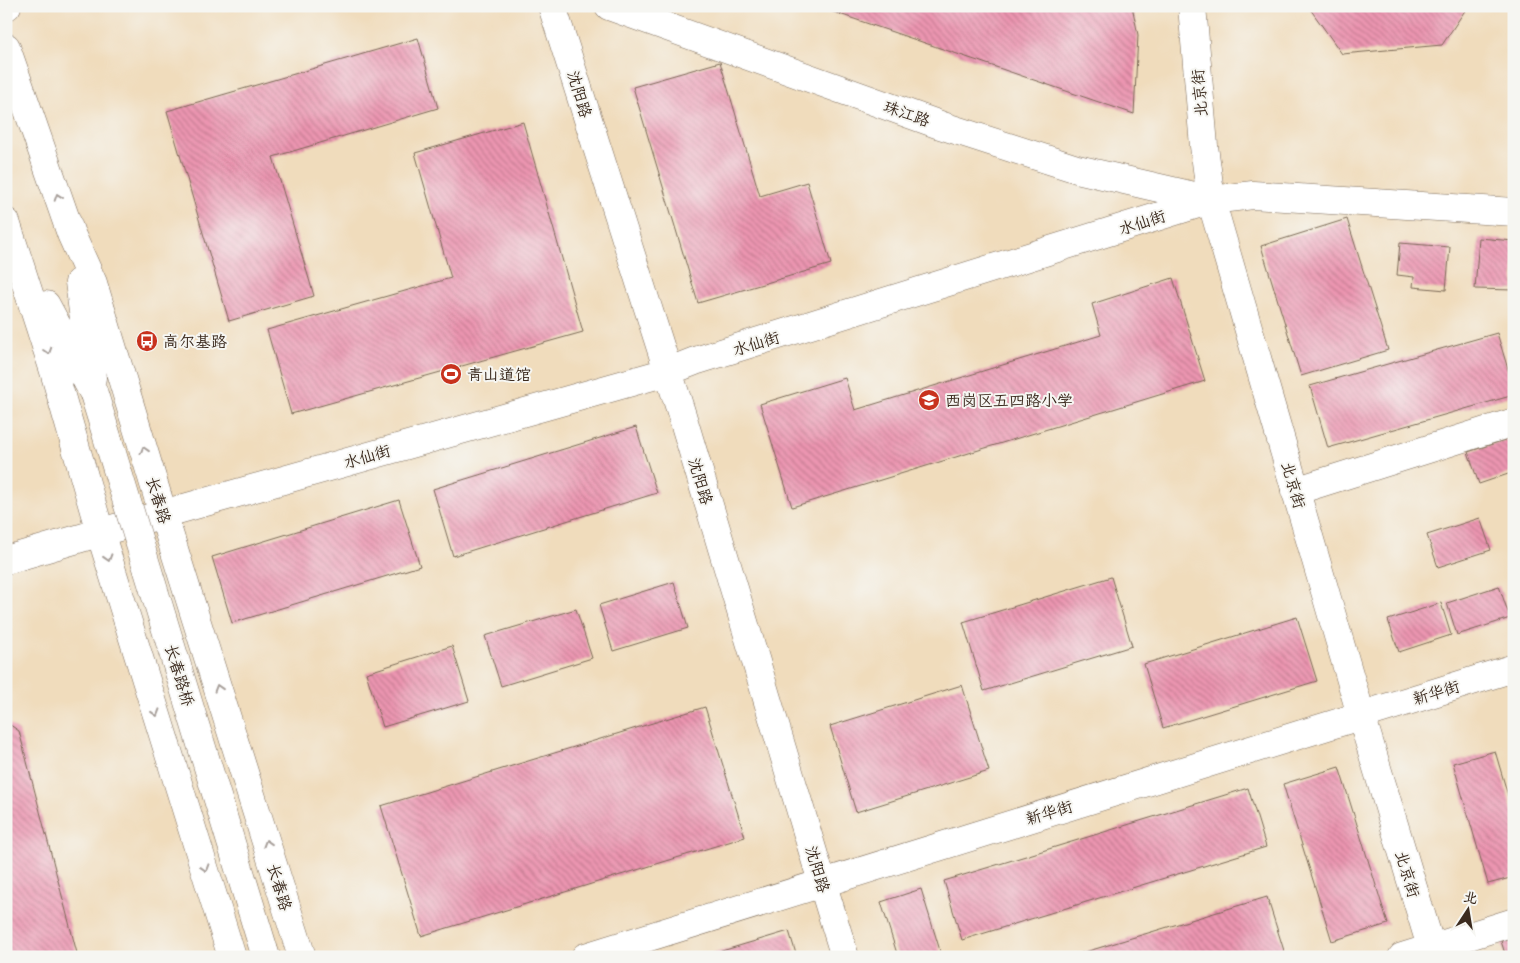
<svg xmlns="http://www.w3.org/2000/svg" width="1520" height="963" viewBox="0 0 1520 963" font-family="'Patrick Hand','LXGW WenKai TC',sans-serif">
  <defs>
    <pattern id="building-back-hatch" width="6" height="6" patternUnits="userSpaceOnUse" patternTransform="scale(1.25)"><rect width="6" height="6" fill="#ec95b1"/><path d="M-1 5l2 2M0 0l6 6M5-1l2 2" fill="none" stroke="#c07a8f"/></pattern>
  </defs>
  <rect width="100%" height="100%" fill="#f6f6f2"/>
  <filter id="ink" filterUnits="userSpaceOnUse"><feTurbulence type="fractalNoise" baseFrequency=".02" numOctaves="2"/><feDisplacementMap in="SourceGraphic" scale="10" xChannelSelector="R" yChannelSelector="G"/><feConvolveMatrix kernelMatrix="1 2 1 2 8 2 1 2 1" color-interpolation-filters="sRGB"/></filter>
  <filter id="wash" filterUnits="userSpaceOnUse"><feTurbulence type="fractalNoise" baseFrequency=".0096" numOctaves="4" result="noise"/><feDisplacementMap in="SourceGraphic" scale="20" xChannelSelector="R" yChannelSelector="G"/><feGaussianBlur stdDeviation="1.12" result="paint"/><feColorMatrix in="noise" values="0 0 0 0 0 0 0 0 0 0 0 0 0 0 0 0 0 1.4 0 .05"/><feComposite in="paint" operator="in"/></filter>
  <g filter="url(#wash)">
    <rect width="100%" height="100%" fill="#f0dcbc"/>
    <g id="blocks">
      <!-- building -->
      <path fill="url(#building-back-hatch)" d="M816,6H1132L1138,35L1134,114Z
        M1308,6H1468L1442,45L1342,54Z
        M418,38L438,108L273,157L314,296L229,321L167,111Z
        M720,62L760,196L807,182L831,264L698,303L633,87Z
        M523,122L583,332L291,414L267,330L451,278L415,153Z
        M1347,219L1388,350L1301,376L1261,246Z
        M1479,238L1514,241V290L1475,289Z
        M1400,243L1450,247L1446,290L1413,287L1414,277L1397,275Z
        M1173,278L1205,381L792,507L760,404L845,378L855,410L1101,335L1092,304Z
        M1497,333L1514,389V395L1328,448L1310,386Z
        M636,427L657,493L453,556L433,489Z
        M1514,437V472L1479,484L1468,452Z
        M399,500L420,566L232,623L212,557Z
        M1480,518L1491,550L1438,567L1427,535Z
        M1111,577L1132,646L984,691L963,622Z
        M674,582L688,628L613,651L599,605Z
        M1499,586L1510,618L1457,635L1447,603Z
        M1441,603L1451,635L1399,652L1388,620Z
        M576,609L592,658L501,686L485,636Z
        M1297,617L1317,681L1163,728L1144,664Z
        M452,646L469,701L383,727L366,673Z
        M962,685L989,771L856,812L830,726Z
        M705,707L745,837L421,936L381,806Z
        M6,722L19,731L78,957H6Z
        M1495,751L1514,816V877L1488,884L1453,763Z
        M1339,767L1388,924L1332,941L1283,784Z
        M1248,788L1266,847L962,940L944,881Z
        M921,889L942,957H898L881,902Z
        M1267,897L1286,957H1072V956Z
        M789,931L797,957H705V956Z
        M1514,938V957H1506L1501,941Z"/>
    </g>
  </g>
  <g filter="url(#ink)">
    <use href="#blocks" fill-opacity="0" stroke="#7a6855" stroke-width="1"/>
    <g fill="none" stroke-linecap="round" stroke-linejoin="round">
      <!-- street casing -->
      <g stroke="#7a6855" stroke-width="29">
        <path id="street" d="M552,6L682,415L822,882L845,957
          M1295,491L1514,422
          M6,560L163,514L667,372L695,361L1211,200
          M585,957L1514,668
          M1402,957L1514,922"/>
      </g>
      <!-- secondary casing -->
      <g stroke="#7a6855" stroke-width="29">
        <path id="secondary" d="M6,6H7
          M609,6L940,125L1077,169L1211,200L1253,195L1514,212
          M1192,6L1204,146L1211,200L1361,715L1434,957"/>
      </g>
      <!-- primary casing -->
      <g stroke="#7a6855" stroke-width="29">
        <path id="primary" d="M6,47L71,234L93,283L163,514L302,957
          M6,222L53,368L100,532L232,957
          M79,282L92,378
          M46,305L94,394"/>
      </g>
      <!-- street -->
      <use href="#street" stroke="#fff" stroke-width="28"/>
      <!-- secondary -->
      <use href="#secondary" stroke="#fff" stroke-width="28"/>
      <!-- primary -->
      <use href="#primary" stroke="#fff" stroke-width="28"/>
      <!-- primary-bridge casing -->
      <g stroke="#7a6855" stroke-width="29" stroke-linecap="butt">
        <path id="primary-bridge" d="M94,394L266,957"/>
      </g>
      <!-- primary-bridge -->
      <use href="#primary-bridge" stroke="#fff" stroke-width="28"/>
    </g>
    <!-- one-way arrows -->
    <defs><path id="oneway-chevron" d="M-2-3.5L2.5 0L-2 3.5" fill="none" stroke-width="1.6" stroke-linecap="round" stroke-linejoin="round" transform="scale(1.25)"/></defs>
    <g stroke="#a79f9a">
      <use href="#oneway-chevron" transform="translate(58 197) rotate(-109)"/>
      <use href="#oneway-chevron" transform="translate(48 351) rotate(72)"/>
      <use href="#oneway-chevron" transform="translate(144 450) rotate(-107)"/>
      <use href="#oneway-chevron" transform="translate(108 558) rotate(73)"/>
      <use href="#oneway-chevron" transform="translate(218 688) rotate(-107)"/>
      <use href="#oneway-chevron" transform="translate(156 713) rotate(73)"/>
      <use href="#oneway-chevron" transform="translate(267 843) rotate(-107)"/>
      <use href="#oneway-chevron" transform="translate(205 868) rotate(73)"/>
    </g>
  </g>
  <!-- icons -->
  <defs>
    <g id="bus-disc" transform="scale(1.125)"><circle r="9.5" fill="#c8321e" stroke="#f6f6f2"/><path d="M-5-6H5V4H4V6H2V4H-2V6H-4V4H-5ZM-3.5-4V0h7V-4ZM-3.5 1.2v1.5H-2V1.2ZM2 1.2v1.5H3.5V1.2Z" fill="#fff"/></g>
    <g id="stadium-disc" transform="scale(1.125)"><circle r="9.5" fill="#c8321e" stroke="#f6f6f2"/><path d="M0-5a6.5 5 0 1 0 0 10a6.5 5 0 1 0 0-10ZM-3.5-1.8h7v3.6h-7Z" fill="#fff"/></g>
    <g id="school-disc" transform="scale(1.125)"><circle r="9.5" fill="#c8321e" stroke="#f6f6f2"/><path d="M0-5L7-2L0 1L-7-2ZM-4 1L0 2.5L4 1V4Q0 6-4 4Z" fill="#fff"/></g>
  </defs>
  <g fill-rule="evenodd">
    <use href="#bus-disc" x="147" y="341"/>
    <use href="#stadium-disc" x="451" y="374"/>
    <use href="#school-disc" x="929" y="400"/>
  </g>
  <g text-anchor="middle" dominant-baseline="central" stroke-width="4" stroke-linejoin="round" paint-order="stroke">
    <!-- street labels -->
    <g font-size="16" fill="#3b2a1e" stroke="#f6f6f2">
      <text transform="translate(1199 93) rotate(-95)">北京街</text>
      <text transform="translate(580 94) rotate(73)">沈阳路</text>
      <text transform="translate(907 113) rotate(20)">珠江路</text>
      <text transform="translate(1142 222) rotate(-18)">水仙街</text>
      <text transform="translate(756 343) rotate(-17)">水仙街</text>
      <text transform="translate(367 456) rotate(-16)">水仙街</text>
      <text transform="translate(701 481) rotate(73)">沈阳路</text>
      <text transform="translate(1294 485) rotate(74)">北京街</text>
      <text transform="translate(159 500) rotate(73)">长春路</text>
      <text transform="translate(180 675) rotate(73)">长春路桥</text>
      <text transform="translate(1436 692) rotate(-17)">新华街</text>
      <text transform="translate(1049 812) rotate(-17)">新华街</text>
      <text transform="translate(818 869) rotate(73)">沈阳路</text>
      <text transform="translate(1408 874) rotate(73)">北京街</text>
      <text transform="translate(280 887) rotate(73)">长春路</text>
    </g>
    <!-- poi labels -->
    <g font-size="16" fill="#3b2a1e" stroke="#f6f6f2" text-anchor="start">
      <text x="163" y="341">高尔基路</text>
      <text x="467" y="374">青山道馆</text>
      <text x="945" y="400">西岗区五四路小学</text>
    </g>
  </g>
  <!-- margin -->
  <rect width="1520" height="963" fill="none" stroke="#f6f6f2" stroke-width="25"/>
  <!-- north arrow -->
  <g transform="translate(1468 910) rotate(12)" stroke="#f6f6f2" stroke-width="4" paint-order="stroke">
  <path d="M0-4L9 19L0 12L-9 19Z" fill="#3b2a1e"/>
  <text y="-8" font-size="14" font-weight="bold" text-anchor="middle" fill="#3b2a1e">北</text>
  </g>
</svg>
